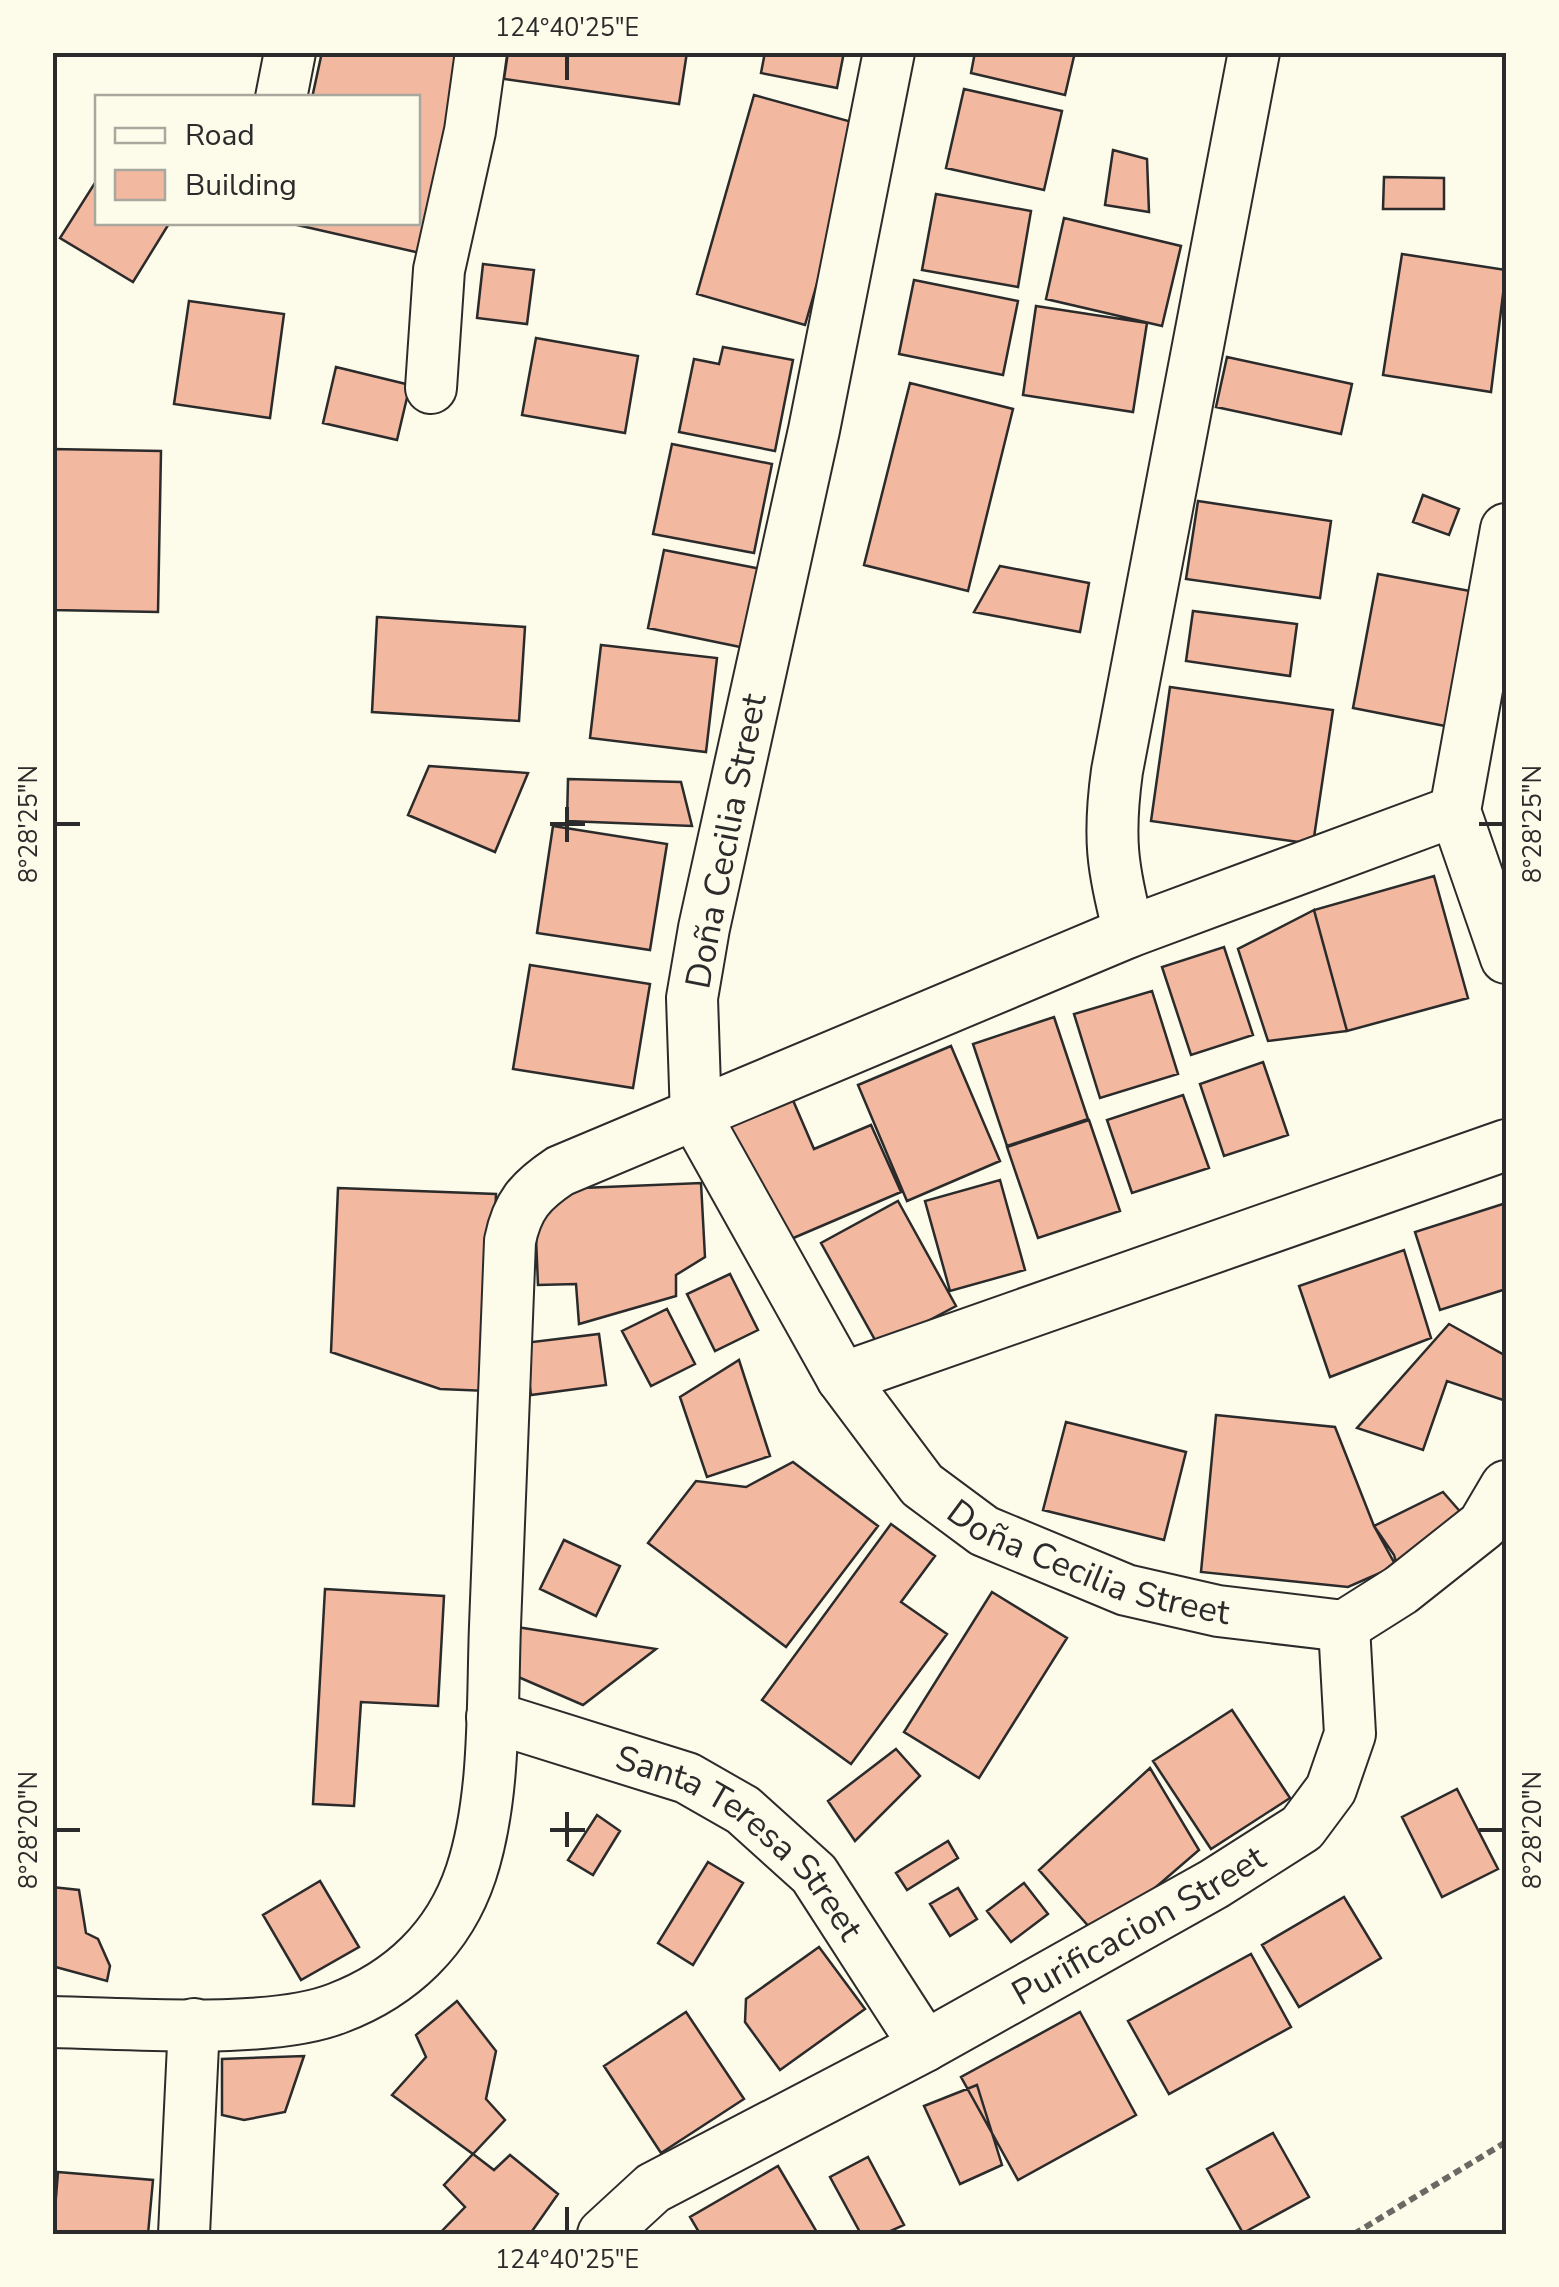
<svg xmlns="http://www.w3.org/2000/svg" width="1559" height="2287" viewBox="0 0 1559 2287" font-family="'Nunito Sans',sans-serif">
  <rect width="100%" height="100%" fill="#fdfbea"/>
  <!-- building -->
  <path fill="#f2b8a0" stroke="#2b2b2b" stroke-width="2.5" d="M322,52H465L420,253L284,222H418V98H312Z
    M508,52H687L679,104L504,79Z
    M765,52H844L837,88L761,73Z
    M975,52H1075L1065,95L971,73Z
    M964,89L1062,111L1044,190L946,168Z
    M754,95L863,125L805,325L697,294Z
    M1113,150L1147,159L1149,212L1105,205Z
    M1384,177L1444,178V209H1383Z
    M98,178V222H170L133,282L60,238Z
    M936,194L1031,211L1018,287L922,270Z
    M1064,218L1181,246L1162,326L1046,299Z
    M1402,254L1506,270L1491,392L1383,375Z
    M483,264L534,270L527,324L477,318Z
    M914,280L1018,301L1003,375L899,354Z
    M189,301L284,314L270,418L174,404Z
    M1036,306L1147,323L1133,412L1023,395Z
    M536,338L638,356L625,433L522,415Z
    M723,347L793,360L775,451L679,432L694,359L719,364Z
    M1227,357L1352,384L1341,434L1216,407Z
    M336,367L410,385L397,440L323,423Z
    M910,383L1013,409L968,591L864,565Z
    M672,444L772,464L754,553L653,534Z
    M52,449L161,451L158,612L52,610Z
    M1423,495L1459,509L1449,535L1413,522Z
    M1198,501L1331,521L1320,598L1186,579Z
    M664,550L761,569L745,648L648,628Z
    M1000,566L1089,583L1080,632L974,612Z
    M1378,574L1470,591L1445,726L1353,708Z
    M1193,611L1297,624L1290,676L1186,661Z
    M377,617L525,627L519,721L372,712Z
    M601,645L717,658L706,752L590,738Z
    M1170,687L1333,710L1313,844L1151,821Z
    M429,766L528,773L495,852L408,815Z
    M568,779L681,782L692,826L567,821Z
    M553,826L667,844L650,950L537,933Z
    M1434,876L1468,998L1347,1031L1314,910Z
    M1314,910L1347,1031L1268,1041L1238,949Z
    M1224,947L1253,1035L1191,1055L1162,967Z
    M530,965L650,984L633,1088L513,1069Z
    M1152,991L1178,1074L1100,1098L1074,1014Z
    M1054,1017L1088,1119L1007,1146L973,1044Z
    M951,1046L1000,1161L907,1201L858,1085Z
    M1263,1062L1288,1135L1224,1156L1200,1084Z
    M1183,1095L1209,1168L1132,1193L1107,1120Z
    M792,1098L814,1149L871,1125L901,1192L777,1245L726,1127Z
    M1089,1120L1120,1211L1038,1238L1007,1147Z
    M1000,1180L1025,1270L950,1291L925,1201Z
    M701,1183L705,1257L676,1275V1296L579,1324L576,1284L538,1285L534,1190Z
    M338,1188L496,1194L488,1391L440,1389L331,1352Z
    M898,1201L956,1306L879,1347L821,1243Z
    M1506,1203V1289L1440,1310L1415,1232Z
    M1404,1250L1431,1338L1330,1377L1299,1286Z
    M730,1274L758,1330L715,1351L687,1294Z
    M667,1309L695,1364L651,1386L622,1331Z
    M1449,1324L1506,1356V1401L1447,1381L1423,1450L1357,1428Z
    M599,1334L606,1385L531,1395L524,1343Z
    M739,1360L770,1456L707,1477L680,1397Z
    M1216,1415L1335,1427L1374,1526L1396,1566L1348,1587L1201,1572Z
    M1066,1422L1186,1452L1164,1540L1043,1510Z
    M793,1462L878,1526L786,1647L648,1543L696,1481L746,1487Z
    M1443,1492L1471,1524L1402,1582L1394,1555L1374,1526Z
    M891,1524L935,1556L901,1602L947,1634L851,1764L762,1700Z
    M564,1540L620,1566L596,1616L540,1589Z
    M325,1589L444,1596L438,1706L361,1702L354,1806L313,1804Z
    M992,1592L1067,1638L979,1778L904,1732Z
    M517,1627L656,1649L583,1705L509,1673Z
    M1232,1710L1290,1798L1211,1849L1153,1761Z
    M896,1749L920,1776L855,1841L828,1801Z
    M1150,1768L1199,1850L1098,1937L1039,1870Z
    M1457,1789L1498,1869L1442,1897L1402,1817Z
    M597,1815L620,1831L593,1875L568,1860Z
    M948,1841L958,1858L907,1890L896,1873Z
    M708,1862L743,1883L693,1965L658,1943Z
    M320,1881L359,1947L301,1980L263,1915Z
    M1024,1883L1048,1914L1011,1942L987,1911Z
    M52,1887L79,1890L86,1933L98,1939L110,1966L107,1981L52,1966Z
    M958,1888L977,1919L950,1936L930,1904Z
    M1344,1897L1381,1958L1299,2007L1262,1945Z
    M819,1947L865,2009L780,2070L745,2022L746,1999Z
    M1251,1954L1291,2027L1169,2094L1128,2021Z
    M457,2001L496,2051L486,2099L505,2120L473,2154L392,2095L426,2057L416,2035Z
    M686,2012L744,2099L661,2153L604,2066Z
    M1080,2012L1136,2115L1018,2180L961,2077Z
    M304,2056L285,2112L244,2120L222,2115V2059Z
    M977,2085L1002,2165L960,2184L924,2106Z
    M1273,2133L1309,2197L1243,2233L1207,2169Z
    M473,2154L494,2170L510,2155L558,2194L530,2234H439L465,2207L444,2185Z
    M868,2157L904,2225L884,2234H861L830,2177Z
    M778,2166L818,2234H700L690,2217Z
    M58,2172L153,2180L148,2234H53Z"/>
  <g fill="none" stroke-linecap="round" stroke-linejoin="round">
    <!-- minor casing -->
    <g stroke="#2b2b2b" stroke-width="54">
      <g id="minor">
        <path id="s1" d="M889,52L814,430L704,928L692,998L696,1117L842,1378L922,1485L984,1531L1126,1590L1218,1611L1344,1626"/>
        <path d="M281,98L290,52"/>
        <path d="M431,388L439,270L470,131L481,52"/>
        <path d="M1506,529L1455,811L1506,958"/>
        <path d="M1129,932C1112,868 1108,837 1117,771L1254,52"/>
        <path d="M842,1378L1506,1145"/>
        <path d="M1344,1626L1401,1590L1483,1525L1506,1486"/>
        <path id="s2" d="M492,1717L687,1778L743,1810L814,1874L925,2046"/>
        <path d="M52,2022C128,2023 271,2035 338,2008C401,1984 449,1939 471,1873C496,1797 492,1706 495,1626C500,1498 505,1370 510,1241C517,1206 530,1191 560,1171L1129,932L1455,811"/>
        <path d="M184,2234L194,2024"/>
        <path id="s3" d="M603,2234L653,2188L925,2046L1214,1884L1302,1828L1331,1789L1350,1734L1344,1626"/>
      </g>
    </g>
    <!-- path -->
    <path stroke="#6a6964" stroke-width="6" stroke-dasharray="8 5" stroke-linecap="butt" d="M1354,2234L1506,2142"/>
    <!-- minor -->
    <use href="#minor" stroke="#fdfbea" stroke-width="50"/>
  </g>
  <!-- ticks -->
  <path fill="none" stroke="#2b2b2b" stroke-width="4" d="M567,55V80M567,807V842M55,824H80M550,824H585M1479,824H1504M567,1812V1847M55,1830H80M550,1830H585M1479,1830H1504M567,2207V2232"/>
  <g text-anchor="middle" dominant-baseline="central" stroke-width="8" stroke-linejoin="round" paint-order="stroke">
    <!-- street labels -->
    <g font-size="35" fill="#2b2b2b" stroke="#fdfbea">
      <text transform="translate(726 841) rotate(-79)">Doña Cecilia Street</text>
      <text stroke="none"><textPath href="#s1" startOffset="1705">Doña Cecilia Street</textPath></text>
      <text stroke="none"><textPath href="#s2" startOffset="285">Santa Teresa Street</textPath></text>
      <text stroke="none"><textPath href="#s3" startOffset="620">Purificacion Street</textPath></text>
    </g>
  </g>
  <!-- border -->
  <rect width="1559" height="2287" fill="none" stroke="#fdfbea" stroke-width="110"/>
  <!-- legend -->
  <rect x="95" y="95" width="325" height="130" fill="#fdfbea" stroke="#a9a89e" stroke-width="2.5"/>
  <rect x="115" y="128" width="50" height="15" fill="#fdfbea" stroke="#a9a89e" stroke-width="2.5"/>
  <text x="185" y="145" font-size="30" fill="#2b2b2b">Road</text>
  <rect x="115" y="170" width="50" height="30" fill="#f2b8a0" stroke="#a9a89e" stroke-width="2.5"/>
  <text x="185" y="195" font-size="30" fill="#2b2b2b">Building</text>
  <rect x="55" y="55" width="1449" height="2177" fill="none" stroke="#2b2b2b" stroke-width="4"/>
  <g font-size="25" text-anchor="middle" fill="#2b2b2b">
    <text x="567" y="36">124°40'25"E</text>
    <text transform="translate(28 824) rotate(-90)" y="9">8°28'25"N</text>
    <text transform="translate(1532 824) rotate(-90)" y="9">8°28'25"N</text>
    <text transform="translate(28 1830) rotate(-90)" y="9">8°28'20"N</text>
    <text transform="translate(1532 1830) rotate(-90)" y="9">8°28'20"N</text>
    <text x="567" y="2268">124°40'25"E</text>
  </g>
</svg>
